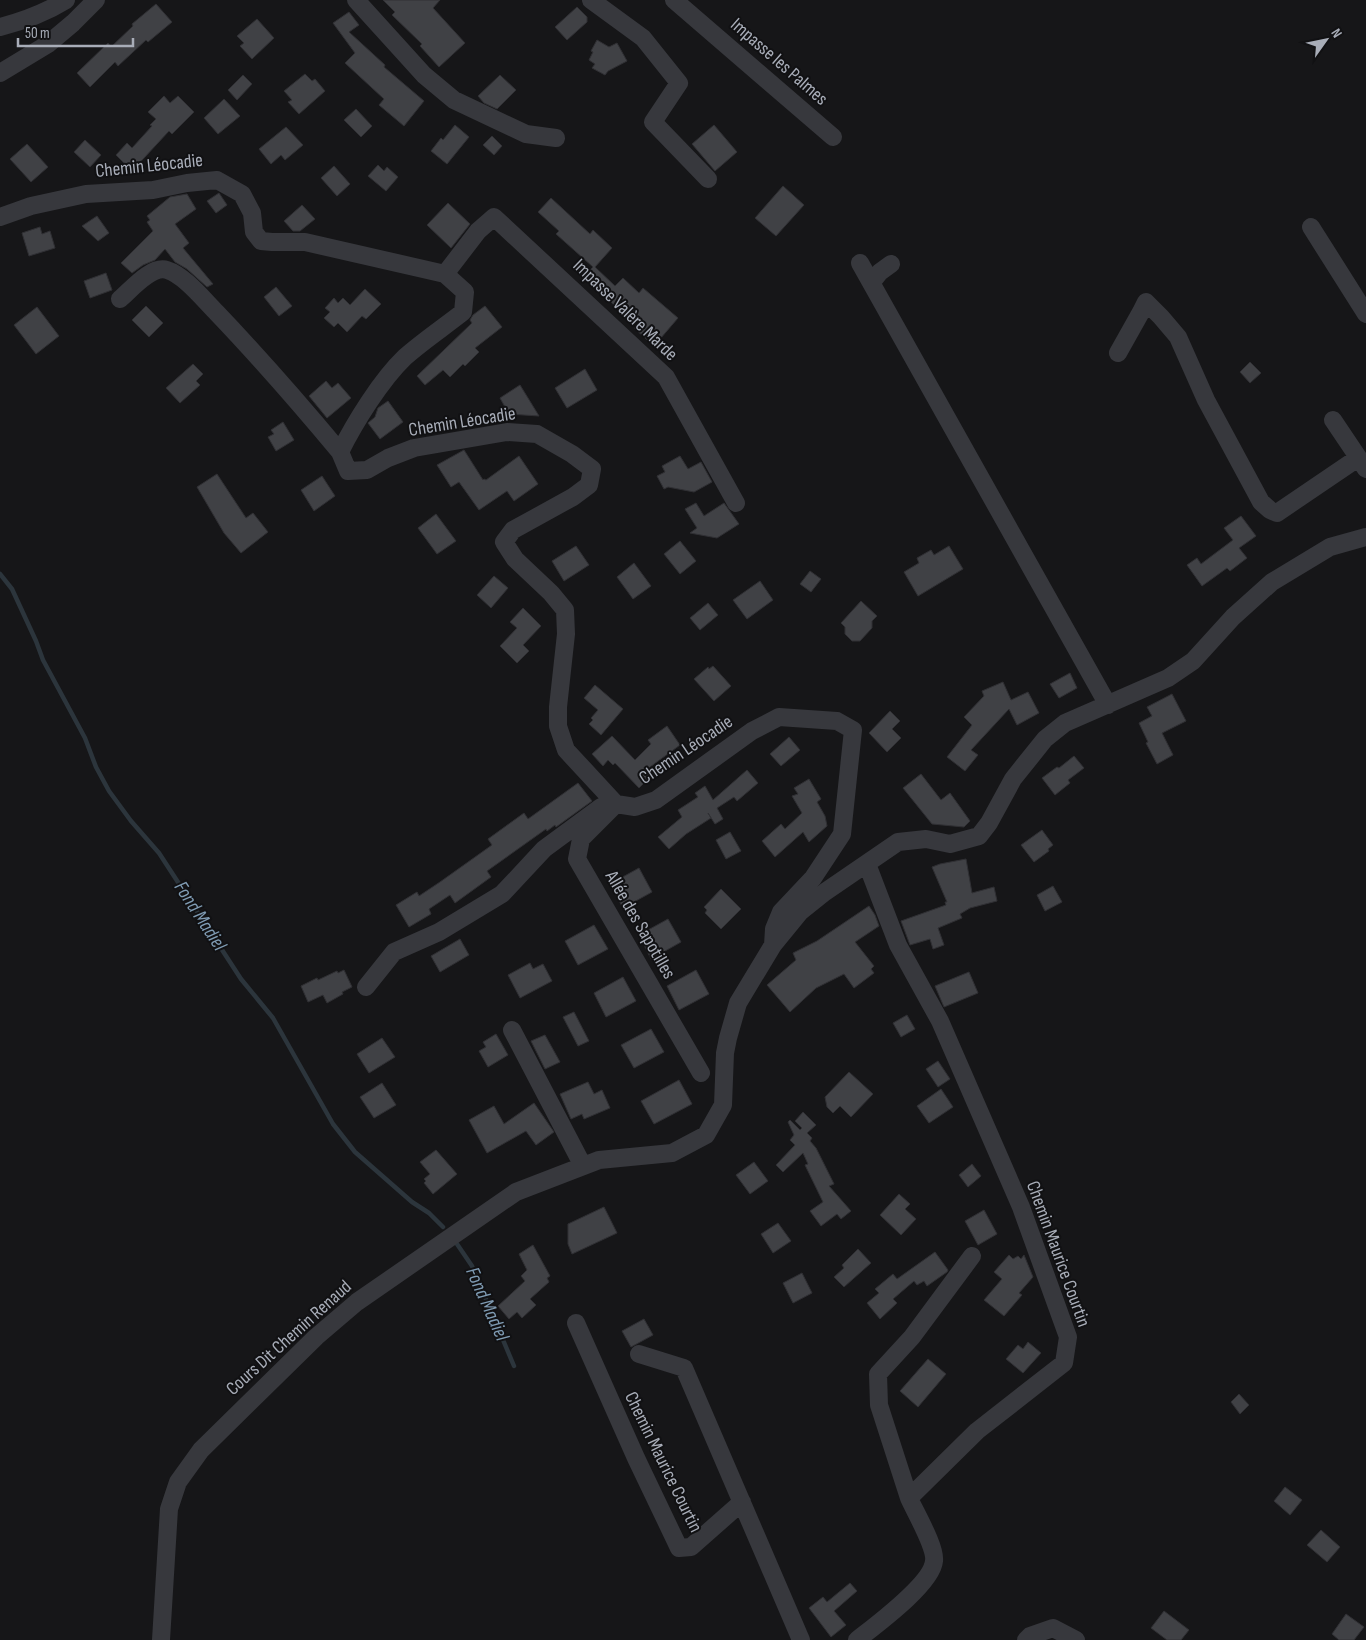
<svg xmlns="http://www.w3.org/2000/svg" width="1366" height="1640" viewBox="0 0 1366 1640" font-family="'Sofia Sans Condensed',sans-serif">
  <rect width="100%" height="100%" fill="#161618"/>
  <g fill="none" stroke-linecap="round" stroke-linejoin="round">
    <!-- stream -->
    <path stroke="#2c353c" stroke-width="4.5" d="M0,574L12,589L36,641L43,660L85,738L96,767L109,791L131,821L159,853L241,979L273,1018L333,1124L355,1152L412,1202L429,1213L443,1227
      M457,1244L472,1266L514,1366"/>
  </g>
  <!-- building -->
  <path fill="#404145" stroke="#303034" d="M383,0H440L433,8L465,43L439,67L420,46L422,44L392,15L395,12Z
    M156,4L172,22L148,42L146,40L118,66L115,62L90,87L77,73L108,43L111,47L133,26L132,24Z
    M577,7L587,17V22L567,40L555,27Z
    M349,12L359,25L349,32L385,65L384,67L424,101L404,126L379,105L384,99L345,63L355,53L333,23Z
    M257,19L274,38L252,59L240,46L244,43L237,36Z
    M597,40L609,47L617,43L627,61L608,71L605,75L592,68L595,64L589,60L593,52L591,51Z
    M305,74L312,81L315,79L325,91L299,114L288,102L292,100L284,91Z
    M243,75L252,84L237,100L228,90Z
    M500,75L516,90L497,109L484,103L478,96Z
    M164,96L170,103L178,96L194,112L172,134L169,131L132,171L116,155L127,143L132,148L152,126L150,125L156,119L148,112Z
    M224,99L240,116L218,134L204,118Z
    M356,109L372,126L361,137L344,120Z
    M455,125L469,137L447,164L431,151L441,138L443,140Z
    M714,125L737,152L715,171L692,144Z
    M286,127L303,145L285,160L281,155L271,164L259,149Z
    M492,136L502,146L494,155L483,145Z
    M85,140L101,155L90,167L74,152Z
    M27,144L48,167L31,182L10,159Z
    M378,165L384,171L387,167L398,177L386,191L368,176Z
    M334,166L350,184L337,196L321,178Z
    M783,186L804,205L776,236L755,218Z
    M219,193L227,205L216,213L207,201Z
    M187,194L196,209L175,224L189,243L183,248L213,284L207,287L187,269L175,262L165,249L155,260L143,265L132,273L121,263L153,231L147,222L150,220L147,216L170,197Z
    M551,198L590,234L593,230L612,248L595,267L615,286L623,278L639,293L643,288L678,318L654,346L634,328L639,323L617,304L615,306L584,276L593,267L556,234L559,231L538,212Z
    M448,203L470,224L451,248L427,225Z
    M302,205L315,219L300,231H293L284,221Z
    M97,216L109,233L98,241L82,226Z
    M40,227L42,234L50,231L55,248L29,256L22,233Z
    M106,273L112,290L90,298L84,281Z
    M276,287L292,306L279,316L264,297Z
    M365,289L381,304L366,319L362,316L347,332L338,323L334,327L324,318L330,312L325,308L334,298L338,303L343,298L350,305Z
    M146,306L163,323L149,337L132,320Z
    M485,306L502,327L475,348L479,352L465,366L463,364L450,377L443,370L425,385L417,376L472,323L470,320L473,315Z
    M37,307L59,336L36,354L14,325Z
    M1250,362L1261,373L1250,383L1240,372Z
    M193,364L203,374L196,381L200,385L180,403L166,388Z
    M585,369L597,390L567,408L555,388Z
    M326,381L332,388L338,383L351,398L327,418L309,396Z
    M520,385L539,416L509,414L500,398Z
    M388,401L403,422L380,439L368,423L375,417L378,408Z
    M283,422L294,440L276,451L268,437L274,434L271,430Z
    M464,450L483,480L484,479L486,480L519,456L538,484L514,501L507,491L479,510L459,482L451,487L437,465Z
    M680,456L688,469L701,462L712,482L694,492L668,487L664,489L657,476L665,472L662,466Z
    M217,474L246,518L253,513L268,532L241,553L224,533L197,487Z
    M322,476L335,496L314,511L301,490Z
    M696,503L704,516L724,503L739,524L717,538L690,533L697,528L685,509Z
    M436,514L456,541L437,554L418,528Z
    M1241,516L1256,536L1239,548L1247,558L1230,571L1227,568L1202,586L1187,565L1197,558L1201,564L1233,540L1224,528Z
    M680,541L696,561L680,574L664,554Z
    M576,546L589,565L564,581L552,561Z
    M949,546L963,569L918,596L904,572L919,563L917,558L931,550L934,555Z
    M634,563L651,586L633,599L617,577Z
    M810,571L821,579L811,592L800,584Z
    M494,576L508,588L491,608L477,595Z
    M760,581L773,600L747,619L733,600Z
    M861,601L877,616L872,621V628L860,641H852L845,634V627L841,623Z
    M708,603L718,615L700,630L690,618Z
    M523,608L541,626L523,645L529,651L517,663L500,646L517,628L510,622Z
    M713,666L731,686L714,701L694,679L708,667L709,669Z
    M1070,673L1077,688L1059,698L1050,684Z
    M1003,682L1011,700L1028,692L1039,713L1017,725L1009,709L971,750L978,755L965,771L947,757L972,725L964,717L984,696L982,691Z
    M595,685L623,709L601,735L589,724L593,720L591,718L598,710L584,698Z
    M1172,694L1186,721L1162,733L1173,755L1157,764L1146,743L1148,742L1139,723L1152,716L1147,707Z
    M890,711L900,721L892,729L901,738L887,752L869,733Z
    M667,726L680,745L650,767L655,772L639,788L615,763L613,765L608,760L603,766L592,754L612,736L635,760L651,744L648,740Z
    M789,737L800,750L781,766L770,754Z
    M1074,756L1084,768L1068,780L1070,783L1055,795L1042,778L1057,767L1059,768Z
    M747,770L758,783L737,801L734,797L717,808L723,819L715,824L708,813L711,818L686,834L669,849L658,837L682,817L678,810L698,797L695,793L705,786L713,800Z
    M921,774L941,800L950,793L970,821L964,827L932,824L903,788Z
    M809,779L821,799L817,802L825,816L827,826L809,842L803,832L775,857L762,841L781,824L785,829L802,813L792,796L798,794L794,788Z
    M578,783L592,801L556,827L555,825L547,831L546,829L487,871L491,877L455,903L450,895L429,909L431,914L409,927L396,905L417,892L419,896L440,882L492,845L488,839L524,813L528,819Z
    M1042,830L1053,845L1048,849L1049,851L1034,862L1021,845Z
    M730,832L741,851L726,859L716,840Z
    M966,859L972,893L994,887L997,901L970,908L960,914L962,918L938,928L944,945L933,949L930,939L910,945L901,921L946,905L945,902H947L932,867L940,864Z
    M639,868L652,892L623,908L610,884Z
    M1053,886L1062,902L1045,911L1037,895Z
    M721,889L741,909L721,929L705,913L707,910L704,907Z
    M869,906L875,915L879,926L855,942L874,966L871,969L874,973L854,988L844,974L816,988L790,1012L767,985L796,960L793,953L817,941Z
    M668,919L681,942L651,959L639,935Z
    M594,925L608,949L578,965L565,941Z
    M460,939L469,955L440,972L431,956Z
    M530,963L533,969L543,964L552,981L520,998L508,975Z
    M344,970L352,987L342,992L343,994L327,1003L323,995L308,1002L301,986L317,978L318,980L337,971L338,973Z
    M696,970L709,994L679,1010L667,986Z
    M969,972L978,993L944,1007L935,986Z
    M623,977L636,1001L606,1017L594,993Z
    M574,1012L589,1041L578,1046L563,1017Z
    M907,1015L915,1029L901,1037L893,1023Z
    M651,1029L664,1052L634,1068L621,1045Z
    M496,1034L508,1055L488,1067L479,1051L486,1047L483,1042Z
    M545,1035L560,1062L545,1069L531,1041Z
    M382,1038L395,1057L369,1073L357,1054Z
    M938,1061L950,1079L938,1087L926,1069Z
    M849,1072L873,1094L851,1117L840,1106L833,1113L827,1107L825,1097Z
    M679,1080L692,1104L654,1124L641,1101Z
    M588,1082L594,1094L602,1090L610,1108L584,1119L582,1114L571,1119L560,1094Z
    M382,1083L396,1105L374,1118L360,1097Z
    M941,1089L953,1107L929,1123L917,1106Z
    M534,1103L554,1132L536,1145L526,1131L487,1153L469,1120L494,1106L504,1124Z
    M803,1112L816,1125L807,1133L812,1138L810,1141L816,1148L834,1184L829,1186L851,1211L841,1219L837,1214L821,1226L810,1211L823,1202L805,1165L808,1164L803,1153L783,1172L776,1165L795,1145L790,1140L794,1135L788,1122L790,1120L800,1130L802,1128L795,1121Z
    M436,1150L457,1174L433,1194L424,1183L426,1181L424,1179L430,1174L420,1162Z
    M754,1162L768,1181L750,1194L736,1175Z
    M972,1164L981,1176L968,1187L959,1175Z
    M899,1194L910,1204L905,1209L916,1219L901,1235L880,1215Z
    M604,1207L617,1233L572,1254L568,1244V1224Z
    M984,1210L997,1234L978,1245L965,1221Z
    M778,1223L791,1241L773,1253L761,1234Z
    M533,1245L550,1276L547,1278L549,1282L530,1299L536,1305L522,1318L517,1312L509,1319L498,1306L525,1281L521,1276L527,1270L519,1254Z
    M858,1249L871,1263L844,1287L834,1277L844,1268L842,1265Z
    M935,1252L948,1270L947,1272L927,1286L924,1281L917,1285L914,1281L893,1299L897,1303L880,1319L867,1303L879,1293L875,1289L893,1274L897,1279Z
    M1009,1255L1013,1259L1018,1256L1021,1259L1024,1255L1033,1277L1019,1293L1022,1295L1004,1316L984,1300L1002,1279L994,1272Z
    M802,1273L812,1293L793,1303L783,1283Z
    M644,1319L653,1335L631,1347L622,1331Z
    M1028,1342L1041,1353L1023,1373L1006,1359L1018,1345L1023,1349Z
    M928,1359L946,1374L918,1407L900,1391Z
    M1239,1394L1249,1405L1240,1414L1231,1402Z
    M1285,1487L1302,1500L1290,1515L1274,1501Z
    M1321,1530L1340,1547L1327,1562L1307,1545Z
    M850,1583L857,1591L834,1611L846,1625L831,1637L809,1608L823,1597L827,1602Z
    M1164,1611L1189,1630L1181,1640H1167L1151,1628Z
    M1346,1614L1364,1627L1354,1640H1339L1332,1634Z"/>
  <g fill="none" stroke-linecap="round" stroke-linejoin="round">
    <!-- street -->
    <path stroke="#37383d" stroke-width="18" d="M356,0L424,75L454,100L526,134L556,138
      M591,0L643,38L679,83L653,122L708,179
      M674,0L833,137
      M0,27C23,21 45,13 66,0
      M0,73L48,44L73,23L96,0
      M0,217L31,206L86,194L153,190L187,183L217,180L242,194L252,213L254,232L261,241L272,242H305L445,274L465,292L463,312C444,327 423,341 405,357C381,380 355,422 340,452L348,471L367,470L388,458L414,448L507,432L537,434L572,454L592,469L589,485L573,497L513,530L504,542L515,559L551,593L565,610L566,634L558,707V726L566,750L616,804L635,807L656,800L752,731L779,717L837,721L853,730L842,834L813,878L781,912L774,929L773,945
      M1311,227L1366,314
      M860,263L1108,705
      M445,274L478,231L494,217L666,377L736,503
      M872,282L880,272L891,264
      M120,299C131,290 151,265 167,270C184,275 204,300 216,312C259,357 300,404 340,452
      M1118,353L1141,312L1146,302L1161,317L1178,337L1206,400L1261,502L1270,510L1277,513L1358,458
      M1333,420L1366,469
      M616,804L581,839L577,859L701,1073
      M366,987L394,952L439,932L502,894L544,849L601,807
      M512,1030L583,1166
      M576,1323L636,1458L679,1548L691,1547L742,1502
      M639,1354L684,1368L801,1640
      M909,1498L879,1405L878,1374L912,1337L972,1256
      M161,1640L169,1509L178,1482L201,1450L316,1337L357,1302L516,1192L599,1160L672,1153L706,1135L723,1105L725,1053L728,1038L738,1003L773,945L800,912L825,892L898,842L926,839L950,844L979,836L989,823L1013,779L1045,739L1065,723L1168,678L1193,661L1233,617L1272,582L1330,547L1366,537
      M857,1640C876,1625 932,1584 934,1561C936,1547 915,1512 909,1498L977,1431L1064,1363L1068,1337L1021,1207L940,1021L898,945L867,864
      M1026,1640L1030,1636L1053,1628L1076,1640"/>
  </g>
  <g text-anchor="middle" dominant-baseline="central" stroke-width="4" stroke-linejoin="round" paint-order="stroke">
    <!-- street labels -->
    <g font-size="19" fill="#a8adb8" stroke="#111113">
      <text transform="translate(779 62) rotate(41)">Impasse les Palmes</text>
      <text transform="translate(149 166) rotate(-6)">Chemin Léocadie</text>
      <text transform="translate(625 310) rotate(44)">Impasse Valère Marde</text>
      <text transform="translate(462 422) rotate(-9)">Chemin Léocadie</text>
      <text transform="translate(686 750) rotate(-34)">Chemin Léocadie</text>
      <text transform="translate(640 925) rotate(60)">Allée des Sapotilles</text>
      <text transform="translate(1058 1254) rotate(70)">Chemin Maurice Courtin</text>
      <text transform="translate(289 1338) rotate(-42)">Cours Dit Chemin Renaud</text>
      <text transform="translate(663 1462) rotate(64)">Chemin Maurice Courtin</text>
    </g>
    <!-- water labels -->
    <g font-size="20" font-style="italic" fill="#7f9bb3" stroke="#111113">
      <text transform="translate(200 916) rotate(57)">Fond Madiel</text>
      <text transform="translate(487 1304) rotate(66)">Fond Madiel</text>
    </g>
  </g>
  <!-- north arrow -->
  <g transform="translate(1326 40) rotate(57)" stroke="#111113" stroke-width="4" paint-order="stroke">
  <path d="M0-4L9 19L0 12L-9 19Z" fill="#a8adb8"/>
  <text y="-8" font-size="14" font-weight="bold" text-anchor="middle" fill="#a8adb8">N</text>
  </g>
  <!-- scale -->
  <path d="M18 38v8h115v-8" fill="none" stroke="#a8adb8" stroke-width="2.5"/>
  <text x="25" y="38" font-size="15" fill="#a8adb8" stroke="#111113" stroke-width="4" paint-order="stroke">50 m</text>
</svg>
